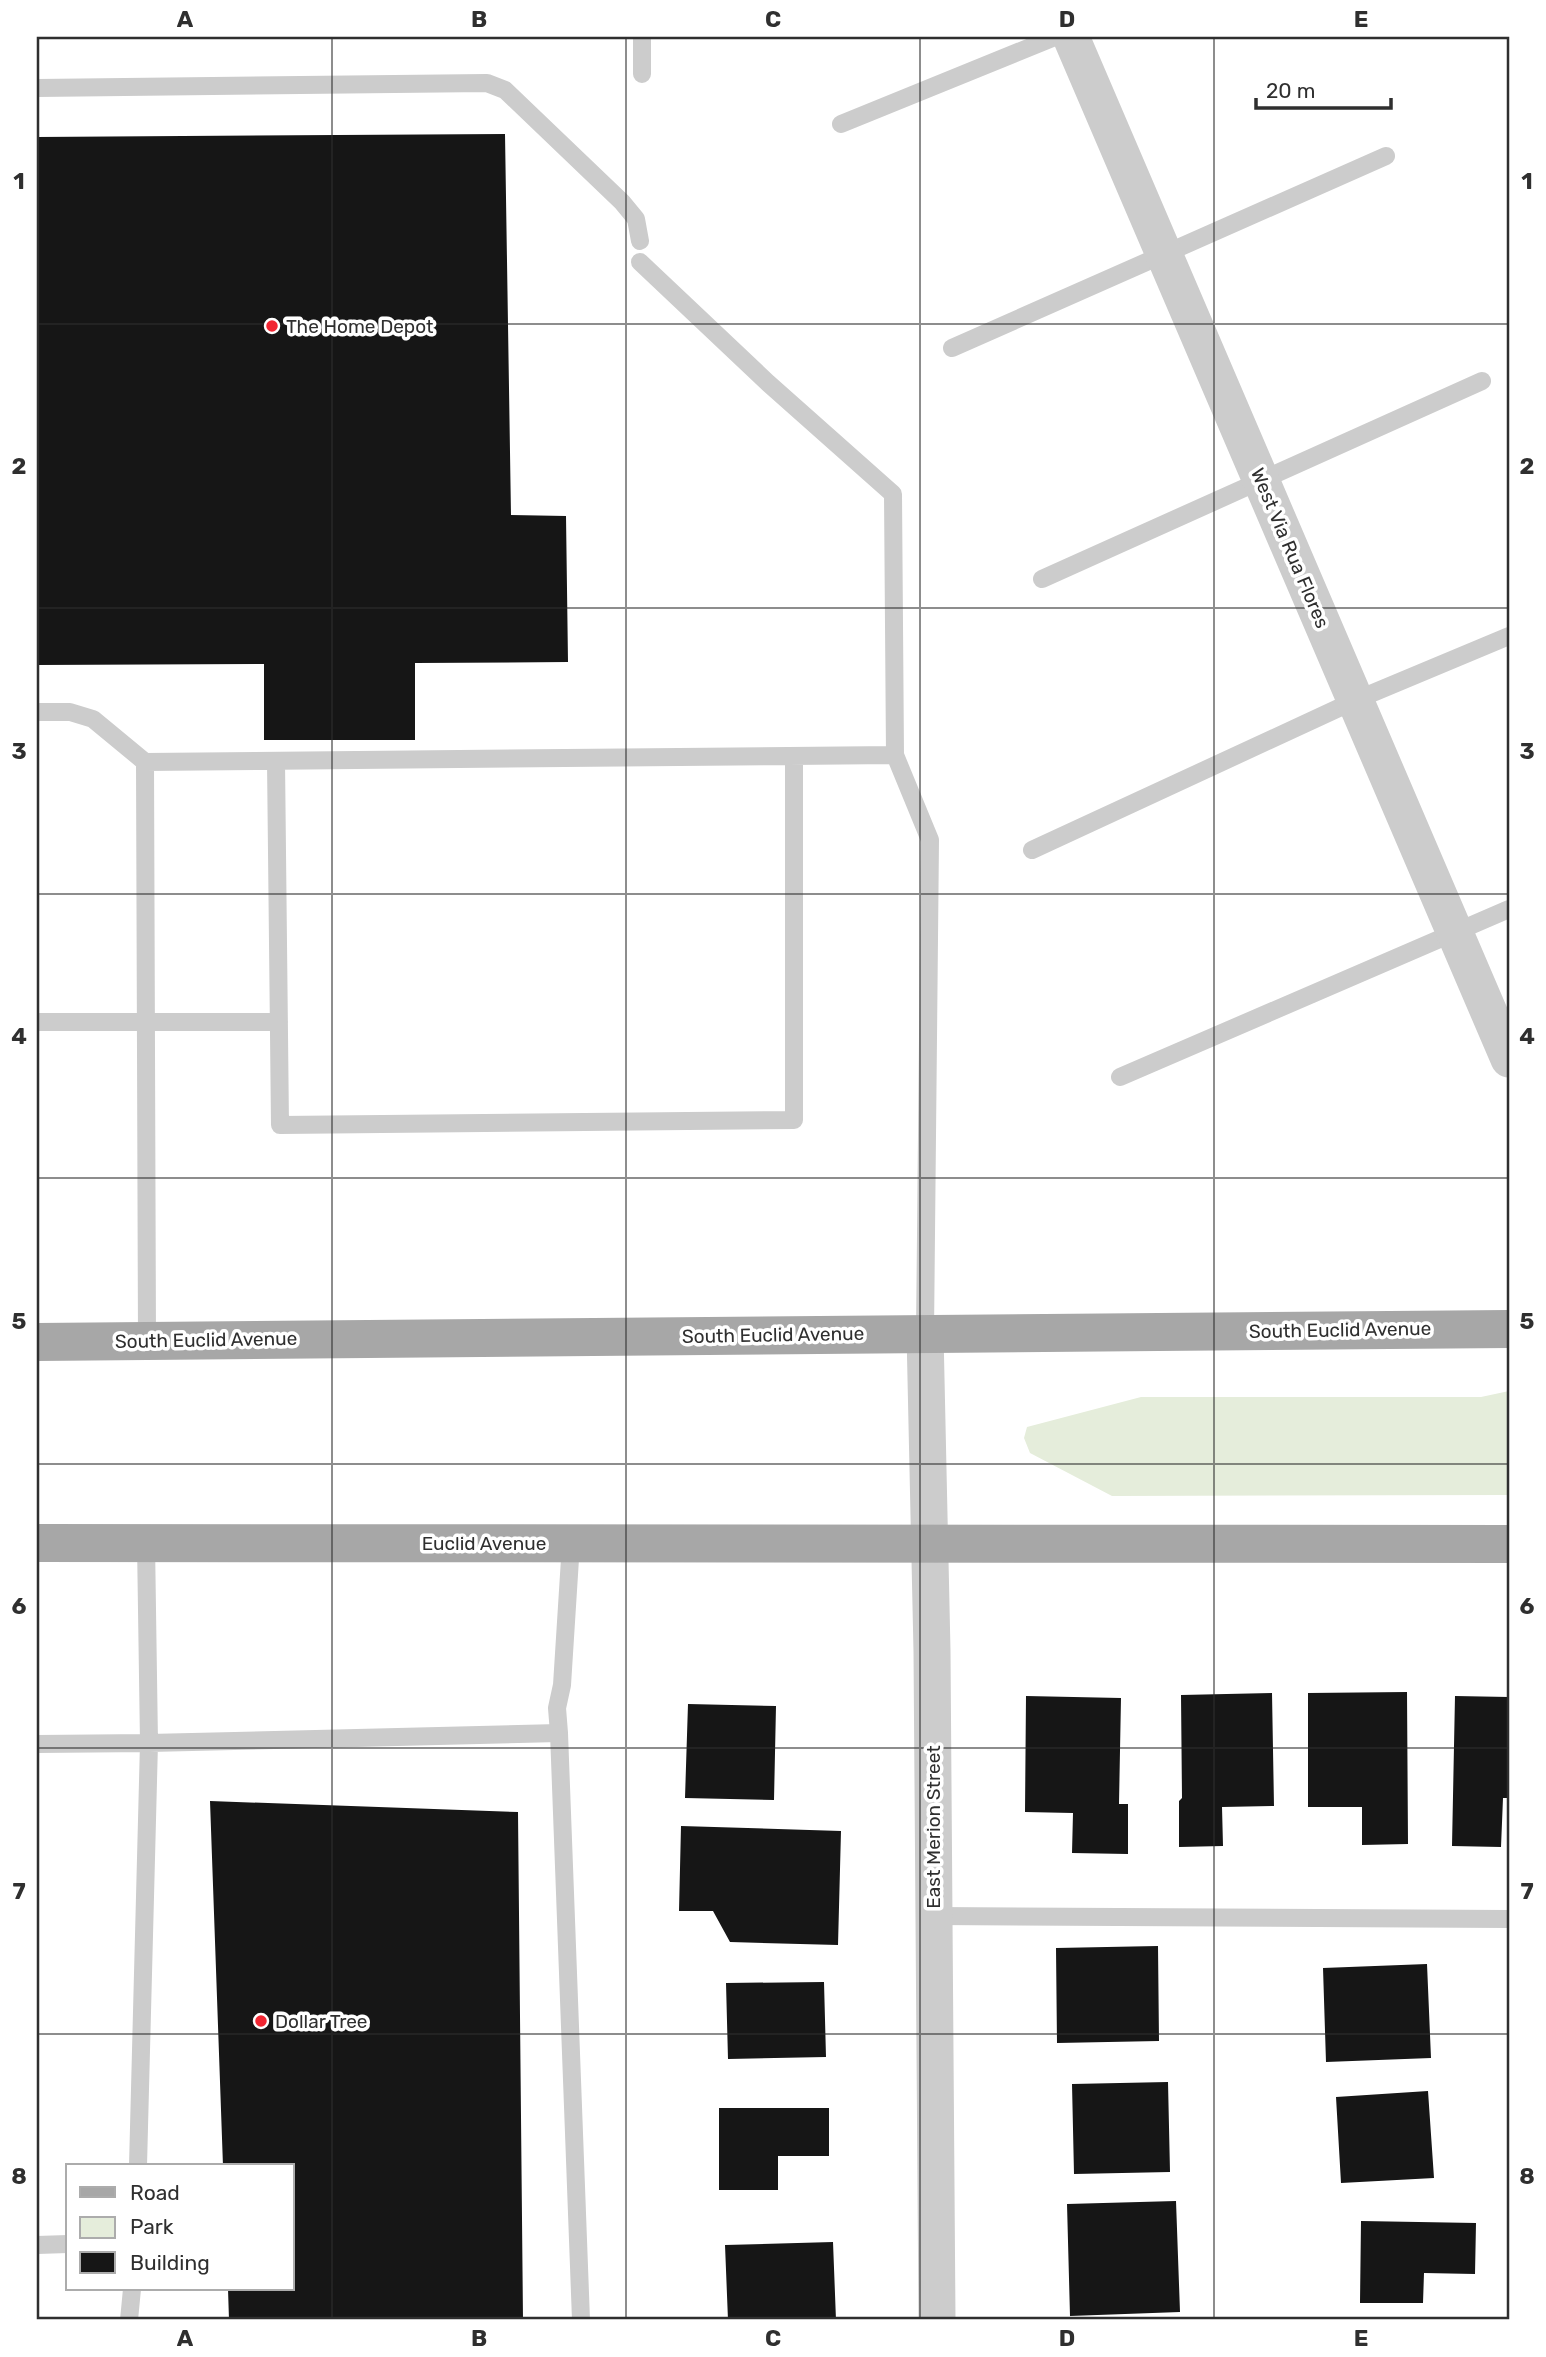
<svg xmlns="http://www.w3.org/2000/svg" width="1546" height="2357" viewBox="0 0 1546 2357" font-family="Rubik,sans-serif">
  <rect width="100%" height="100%" fill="#fff"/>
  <!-- green -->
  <path fill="#e5eddb" d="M1509,1391V1495L1112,1496L1030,1453L1024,1438L1027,1427L1141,1397H1481Z"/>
  <!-- building -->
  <path fill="#161616" d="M505,134L511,515L566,516L568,662L415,663V740H264V664L37,665V137Z
    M1407,1692L1408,1844L1362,1845V1807H1308V1693Z
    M1272,1693L1274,1806L1222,1807L1223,1846L1179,1847V1801L1182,1798L1181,1695Z
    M1026,1696L1121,1698L1119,1804H1128V1854L1072,1853L1073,1813L1025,1812Z
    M1455,1696L1509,1697V1798H1503L1501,1847L1452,1846Z
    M688,1704L776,1706L774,1800L685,1798Z
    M210,1801L518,1812L523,2320H229L228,2289H292V2166H223Z
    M681,1826L841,1831L838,1945L730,1942L713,1911H679Z
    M1158,1946L1159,2041L1057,2043L1056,1948Z
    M1427,1964L1431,2058L1326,2062L1323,1968Z
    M824,1982L826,2057L728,2059L726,1983Z
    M1168,2082L1170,2172L1074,2174L1072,2084Z
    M1428,2091L1434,2178L1341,2183L1336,2097Z
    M719,2108H829V2156H778V2190H719Z
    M1176,2201L1180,2312L1070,2316L1067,2204Z
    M1361,2221L1476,2223L1475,2274L1424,2273L1423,2303H1360Z
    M833,2242L836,2320H728L725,2245Z"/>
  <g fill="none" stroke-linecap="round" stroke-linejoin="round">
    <!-- service -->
    <path stroke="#ccc" stroke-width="18" d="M642,37V74
      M37,88L487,83L505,90L622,202L636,219L640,241
      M841,124L1055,37
      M640,262L768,383L893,494L895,755L930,840L925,1333
      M952,348L1386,156
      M1042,579L1482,381
      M37,712H70L93,719L145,762L895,755
      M276,761L280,1125L794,1120V757
      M145,762L147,1341
      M1032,850L1356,700L1509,636
      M37,1022H279
      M1120,1077L1509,909
      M146,1543L149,1743L559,1733L581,2320
      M559,1733L557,1708L562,1685L571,1543
      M37,1744L149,1743L138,2166
      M934,1916L1509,1919
      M37,2245L68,2244
      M129,2320L132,2289"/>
    <!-- minor -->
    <path stroke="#ccc" stroke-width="37" d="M1071,37L1509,1059
      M925,1333L932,1651L937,2320"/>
    <!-- primary -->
    <path stroke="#a7a7a7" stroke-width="38" d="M37,1342L1509,1329
      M37,1543L1509,1544"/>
  </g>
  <!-- grid -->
  <path fill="none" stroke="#2f2f2f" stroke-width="2" stroke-opacity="0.55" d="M332,37V2320M626,37V2320M920,37V2320M1214,37V2320M37,324H1509M37,608H1509M37,894H1509M37,1178H1509M37,1464H1509M37,1748H1509M37,2034H1509"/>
  <!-- markers -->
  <g fill="#f12632" stroke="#fff" stroke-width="2.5">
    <circle cx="272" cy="326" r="7"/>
    <circle cx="261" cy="2021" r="7"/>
  </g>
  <g text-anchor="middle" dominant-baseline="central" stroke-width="7" stroke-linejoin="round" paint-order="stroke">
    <!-- poi labels -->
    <g font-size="19" fill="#2f2f2f" stroke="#fff" text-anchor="start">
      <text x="286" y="326">The Home Depot</text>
      <text x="275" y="2021">Dollar Tree</text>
    </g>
    <!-- street labels -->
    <g font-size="19" fill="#2f2f2f" stroke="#fff">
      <text transform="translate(1290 548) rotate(67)">West Via Rua Flores</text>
      <text transform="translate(1340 1330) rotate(-1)">South Euclid Avenue</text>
      <text transform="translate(773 1335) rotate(-1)">South Euclid Avenue</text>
      <text transform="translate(206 1340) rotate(-1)">South Euclid Avenue</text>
      <text x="484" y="1543">Euclid Avenue</text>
      <text transform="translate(933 1827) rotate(-90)">East Merion Street</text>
    </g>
  </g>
  <!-- border -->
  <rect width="1546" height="2357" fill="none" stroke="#ffffff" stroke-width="77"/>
  <!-- legend -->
  <rect x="66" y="2164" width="228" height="126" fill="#ffffff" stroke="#acacac" stroke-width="2"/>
  <rect x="80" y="2187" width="35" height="10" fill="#a7a7a7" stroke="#acacac" stroke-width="2"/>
  <text x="130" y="2200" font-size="21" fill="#2f2f2f">Road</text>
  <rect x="80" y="2217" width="35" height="21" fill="#e5eddb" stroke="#acacac" stroke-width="2"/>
  <text x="130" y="2234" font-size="21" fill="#2f2f2f">Park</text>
  <rect x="80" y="2252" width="35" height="21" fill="#161616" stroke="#acacac" stroke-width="2"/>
  <text x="130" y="2270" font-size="21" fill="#2f2f2f">Building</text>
  <!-- scale -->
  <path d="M1256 98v10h135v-10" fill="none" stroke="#2f2f2f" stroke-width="3.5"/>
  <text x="1266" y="98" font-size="21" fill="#2f2f2f" stroke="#ffffff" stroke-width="5" paint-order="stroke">20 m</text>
  <rect x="38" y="38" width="1470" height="2280" fill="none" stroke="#2f2f2f" stroke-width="2.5"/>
  <g font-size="23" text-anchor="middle" font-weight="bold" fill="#2f2f2f">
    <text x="185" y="27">A</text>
    <text x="479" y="27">B</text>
    <text x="773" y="27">C</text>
    <text x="1067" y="27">D</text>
    <text x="1361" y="27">E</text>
    <text x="19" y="189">1</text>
    <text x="1527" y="189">1</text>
    <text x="19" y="474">2</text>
    <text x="1527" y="474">2</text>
    <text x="19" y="759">3</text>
    <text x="1527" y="759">3</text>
    <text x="19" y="1044">4</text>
    <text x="1527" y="1044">4</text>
    <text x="19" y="1329">5</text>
    <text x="1527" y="1329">5</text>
    <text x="19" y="1614">6</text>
    <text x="1527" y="1614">6</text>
    <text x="19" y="1899">7</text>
    <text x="1527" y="1899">7</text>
    <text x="19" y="2184">8</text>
    <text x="1527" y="2184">8</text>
    <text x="185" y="2346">A</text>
    <text x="479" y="2346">B</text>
    <text x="773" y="2346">C</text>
    <text x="1067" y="2346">D</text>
    <text x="1361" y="2346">E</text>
  </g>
</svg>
